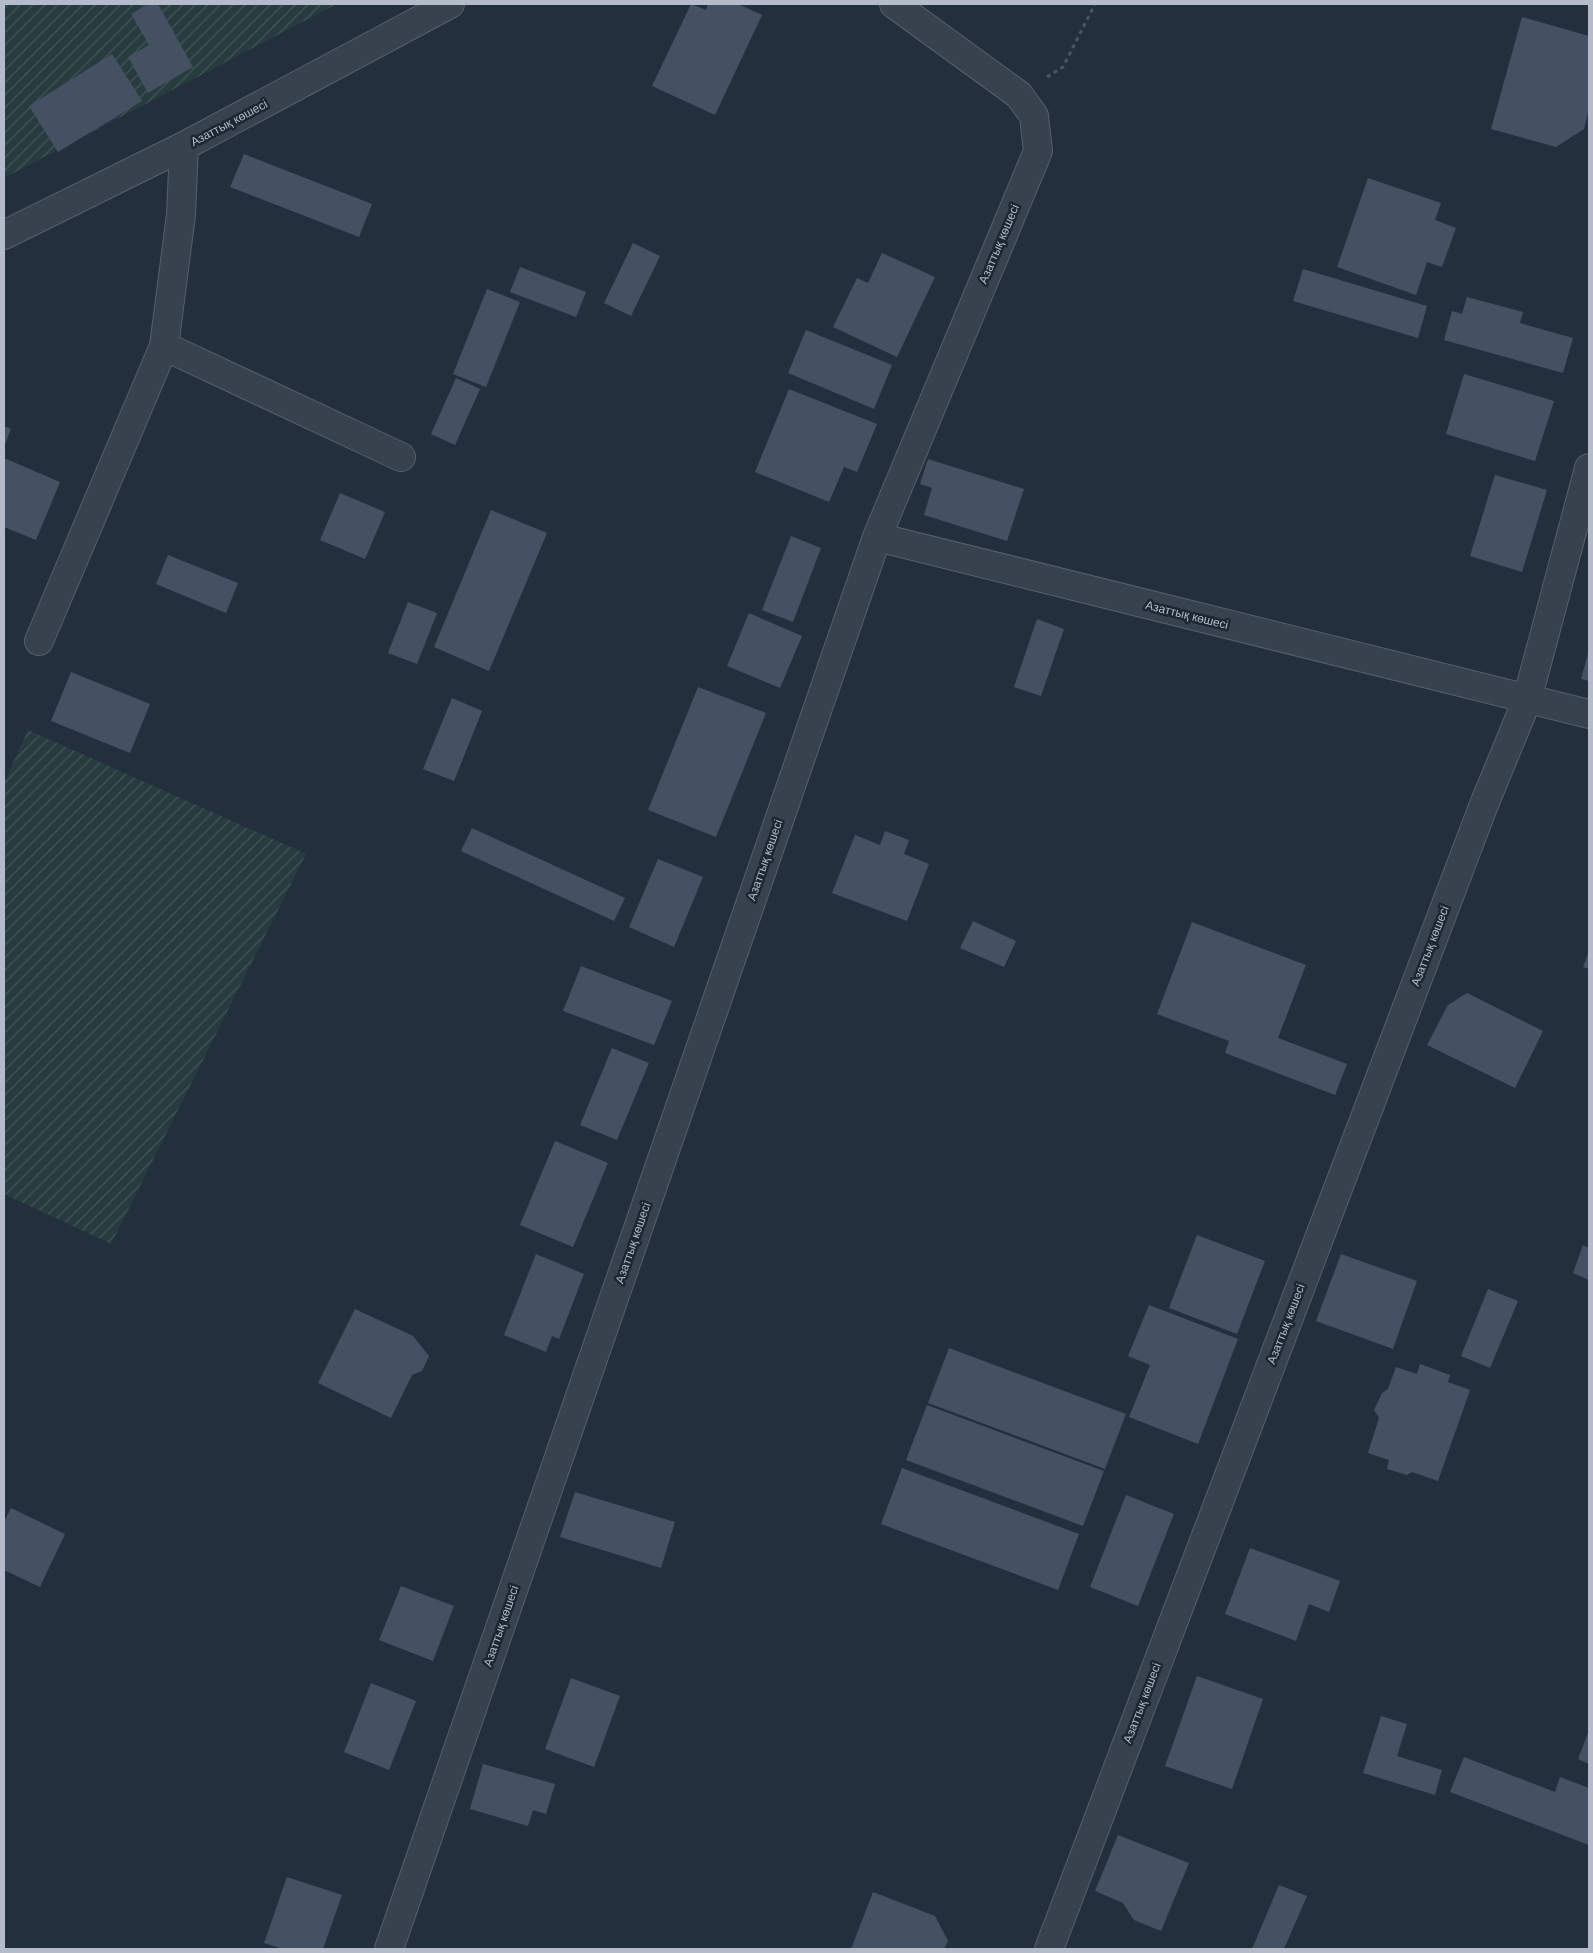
<svg xmlns="http://www.w3.org/2000/svg" width="1593" height="1953" viewBox="0 0 1593 1953" font-family="'DM Sans',sans-serif">
  <defs>
    <pattern id="garden-furrows" width="10" height="10" patternUnits="userSpaceOnUse" patternTransform="scale(1.25)"><rect width="10" height="10" fill="#263c3f"/><path d="M-1 1l2-2M0 10L10 0M9 11l2-2" fill="none" stroke="#435659"/></pattern>
  </defs>
  <rect width="100%" height="100%" fill="#242f3e"/>
  <!-- garden -->
  <path fill="url(#garden-furrows)" d="M4,4H337L4,178Z
    M28,730L306,854L111,1244L4,1194V783Z"/>
  <!-- building -->
  <path fill="#455162" d="M149,4H158L193,67L148,93L128,57L149,45L131,14Z
    M691,4L706,10L708,4H738L762,15L715,115L652,86Z
    M1522,17L1589,36V109L1584,129L1556,147L1491,129Z
    M112,54L142,101L58,152L29,106Z
    M244,154L372,204L359,237L230,187Z
    M1368,178L1441,203L1435,220L1456,228L1442,267L1427,262L1416,295L1337,267Z
    M633,243L660,256L631,316L604,303Z
    M882,253L935,277L897,357L833,327L857,278L868,283Z
    M520,267L586,292L576,317L510,292Z
    M1303,269L1427,306L1418,338L1293,301Z
    M487,289L520,302L486,387L453,374Z
    M1467,297L1523,312L1520,323L1573,338L1563,373L1444,340L1452,311L1462,314Z
    M806,330L892,365L874,409L788,373Z
    M1464,374L1554,401L1535,461L1446,434Z
    M456,378L480,389L455,445L431,434Z
    M789,389L877,424L857,472L844,467L829,502L755,472Z
    M4,426L11,429L4,447Z
    M4,458L60,482L36,540L4,527Z
    M928,459L1024,489L1007,541L924,515L932,488L920,484Z
    M1495,475L1547,490L1522,572L1470,556Z
    M340,493L385,512L365,559L320,540Z
    M491,510L547,533L489,671L434,647Z
    M791,536L821,548L793,622L762,610Z
    M168,555L238,583L226,613L156,584Z
    M408,602L437,613L417,664L388,653Z
    M749,613L802,636L780,688L727,666Z
    M1037,619L1064,629L1041,696L1014,687Z
    M1589,650V681L1581,679Z
    M71,672L150,704L130,753L51,721Z
    M698,687L766,713L716,837L648,810Z
    M452,698L482,711L454,781L423,769Z
    M472,828L625,898L614,921L461,851Z
    M885,831L909,840L904,854L929,864L907,921L832,893L855,835L880,845Z
    M658,859L703,877L674,947L629,927Z
    M973,921L1016,941L1004,967L960,948Z
    M1192,922L1306,965L1278,1038L1347,1064L1335,1095L1225,1053L1229,1041L1157,1014Z
    M1589,951V969L1583,967Z
    M581,966L672,1001L654,1045L563,1011Z
    M1467,993L1543,1031L1515,1088L1427,1045L1448,1005Z
    M612,1048L649,1063L617,1140L580,1125Z
    M555,1141L608,1163L573,1247L520,1225Z
    M1197,1235L1265,1261L1237,1334L1169,1308Z
    M1583,1245L1589,1248V1280L1573,1273Z
    M536,1254L584,1274L559,1339L552,1336L546,1352L504,1335Z
    M1341,1254L1417,1281L1393,1349L1316,1321Z
    M1488,1289L1518,1301L1490,1368L1461,1356Z
    M1149,1305L1238,1339L1198,1444L1129,1417L1150,1365L1128,1356Z
    M355,1309L413,1336L429,1356L422,1371L412,1375L391,1418L318,1383Z
    M949,1348L1126,1414L1105,1469L928,1403Z
    M1420,1364L1450,1375L1448,1382L1470,1390L1438,1481L1412,1472L1407,1475L1387,1469L1389,1460L1368,1453L1379,1418L1374,1410L1382,1393L1388,1389L1396,1367L1417,1374Z
    M927,1405L1104,1471L1083,1526L906,1460Z
    M902,1468L1079,1534L1058,1590L881,1524Z
    M575,1492L675,1522L661,1568L560,1537Z
    M1126,1495L1174,1514L1138,1606L1090,1587Z
    M11,1508L65,1534L40,1587L4,1570V1522Z
    M1250,1548L1340,1581L1329,1612L1309,1604L1296,1641L1225,1614Z
    M401,1586L454,1606L433,1661L379,1640Z
    M1197,1676L1263,1699L1232,1789L1165,1766Z
    M571,1678L620,1696L594,1767L545,1749Z
    M371,1683L416,1701L389,1770L344,1752Z
    M1381,1716L1407,1724L1397,1756L1442,1770L1435,1795L1363,1773Z
    M1589,1730V1764L1578,1759Z
    M1464,1757L1555,1792L1560,1777L1589,1788V1845L1450,1792Z
    M483,1764L555,1784L546,1814L533,1810L528,1826L470,1809Z
    M1118,1835L1189,1863L1161,1931L1134,1920L1123,1903L1095,1891Z
    M287,1877L342,1895L323,1949H283L264,1943Z
    M1279,1885L1307,1896L1284,1949H1252Z
    M873,1892L935,1916L948,1941L944,1949H851Z"/>
  <g fill="none" stroke-linecap="round" stroke-linejoin="round">
    <!-- minor casing -->
    <g stroke="#565f6c" stroke-width="30">
      <path id="minor" d="M4,235L184,146L450,4
        M164,346L401,457
        M877,537L1589,714
        M39,641L164,346L181,215L184,146
        M389,1949L877,537L1038,151L1034,116L1019,95L894,4
        M1049,1949L1483,807L1527,700L1589,468"/>
    </g>
    <!-- path -->
    <path stroke="#44595c" stroke-width="3" stroke-dasharray="4 4" stroke-linecap="butt" d="M1047,77L1063,67L1095,4"/>
    <!-- minor -->
    <use href="#minor" stroke="#38414e" stroke-width="28"/>
  </g>
  <g text-anchor="middle" dominant-baseline="central" stroke-width="5" stroke-linejoin="round" paint-order="stroke">
    <!-- street labels -->
    <g font-size="12" fill="#b4bcc9" stroke="#1d2633">
      <text transform="translate(229 123) rotate(-28)">Азаттық көшесі</text>
      <text transform="translate(999 244) rotate(-67)">Азаттық көшесі</text>
      <text transform="translate(1187 615) rotate(14)">Азаттық көшесі</text>
      <text transform="translate(765 860) rotate(-71)">Азаттық көшесі</text>
      <text transform="translate(1430 946) rotate(-69)">Азаттық көшесі</text>
      <text transform="translate(633 1243) rotate(-71)">Азаттық көшесі</text>
      <text transform="translate(1286 1324) rotate(-69)">Азаттық көшесі</text>
      <text transform="translate(501 1626) rotate(-71)">Азаттық көшесі</text>
      <text transform="translate(1142 1703) rotate(-69)">Азаттық көшесі</text>
    </g>
  </g>
  <!-- border -->
  <rect width="1593" height="1953" fill="none" stroke="#b4bcc9" stroke-width="10"/>
</svg>
